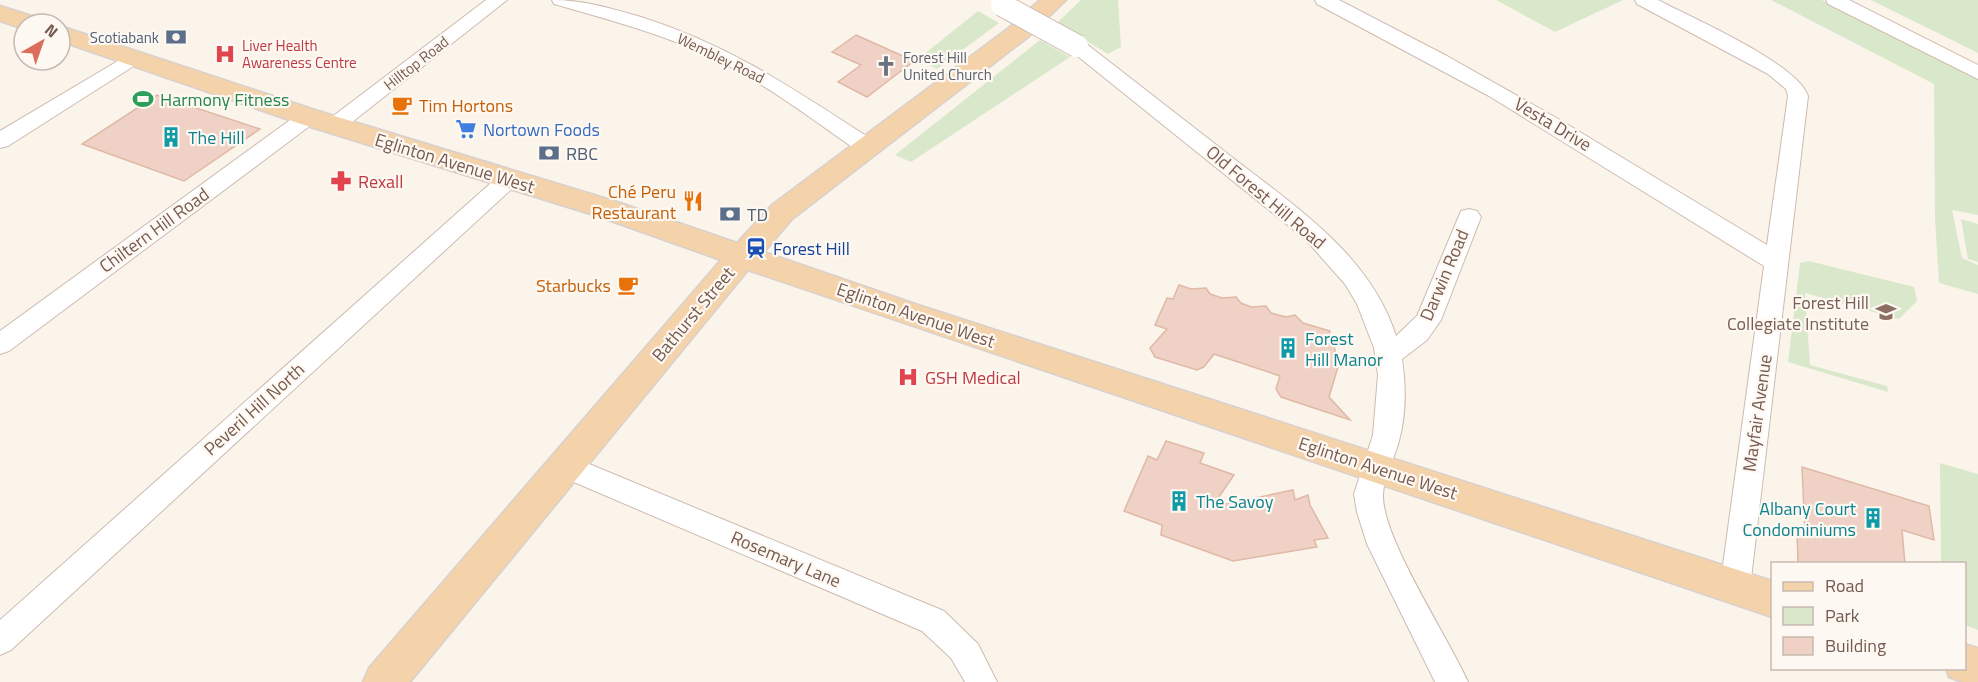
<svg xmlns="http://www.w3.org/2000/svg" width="1978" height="682" viewBox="0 0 1978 682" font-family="'Titillium Web',sans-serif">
  <rect width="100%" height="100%" fill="#fbf4eb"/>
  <!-- green -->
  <path fill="#d9e8ca" d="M1081,0H1118L1121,47L1108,54L1057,23Z
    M1496,0H1623L1555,32Z
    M1771,0H1822L1978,80V215L1952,210L1962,258L1978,265V294L1939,283L1935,218L1934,84Z
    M1871,0H1978V53Z
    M978,11L999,23L937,69L918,59Z
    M1040,40L1070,57L911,162L895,155Z
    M1961,219L1978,224V262L1968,259Z
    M1809,261L1914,287L1917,301L1899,319L1805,293L1810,365L1887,386L1888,392L1788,362L1800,263Z
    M1940,463L1978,474V630L1965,625L1964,564L1941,563Z"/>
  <!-- building -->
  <path fill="#efd2c5" stroke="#e0b8a6" stroke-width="1.5" d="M856,35L914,61L867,97L838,82L861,65L832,52Z
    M157,95L260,129L184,181L82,144Z
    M1179,285L1191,289L1206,288L1210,294L1222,298L1236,297L1241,303L1251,307L1266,306L1271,313L1286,317L1295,315L1303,323L1330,331L1327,344L1334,345L1338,367L1329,397L1350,420L1281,397L1276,389L1280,376L1214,354L1204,367L1197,370L1155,357L1150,348L1167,329L1155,325L1167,298L1173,299Z
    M1166,441L1204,453L1200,463L1234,475L1212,507L1293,490L1295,500L1308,495L1310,505L1328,538L1314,540L1317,547L1233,561L1161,535L1162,525L1124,511L1148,456L1157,460Z
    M1802,467L1929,506L1934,540L1902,530L1905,564H1798L1797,531L1805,534Z"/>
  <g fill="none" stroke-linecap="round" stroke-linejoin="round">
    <!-- minor casing -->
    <g stroke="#cdbbb1" stroke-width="2">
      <path id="minor" d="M486,0H507L342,130H328L324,125L328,120Z
        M552,0C583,0 610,8 641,17C732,46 795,90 874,141L877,146L874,151H858C813,120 769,86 719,61C667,35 610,20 554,4Z
        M1315,0H1339L1447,56L1560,120L1767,245L1788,96L1786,89L1768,74L1637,4L1635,0H1658C1692,18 1797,63 1808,96L1750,587L1746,597L1735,601L1724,597L1720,587L1764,266L1489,96L1317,4Z
        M1826,0H1849L1978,65V79L1828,4Z
        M1077,40L1084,42C1132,79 1180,117 1228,154C1293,205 1370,254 1396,336L1417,316L1461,211L1469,209L1477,211L1481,217L1441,320L1427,340L1402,359C1406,385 1406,415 1399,441C1394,459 1384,476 1383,494C1381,537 1449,638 1468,682H1435L1367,544L1357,512L1354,494L1373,435L1378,375L1374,348L1357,304L1345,284L1305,239L1070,50L1067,46Z
        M133,52L140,54L143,58L140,62L8,146L0,148V131Z
        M308,110L315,112L318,117L315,122L9,351L0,354V331L301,112Z
        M509,172L517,174L520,179L517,184L11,650L0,655V620L501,174Z
        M565,454L944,611L978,644L997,682H965L951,658L922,631L555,474L551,466L555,458Z"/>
    </g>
    <!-- major casing -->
    <g stroke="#d8d1ce" stroke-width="3">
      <path id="major" d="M1040,0H1066L1028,37L792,219L764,252L918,305L1772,581V617L748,270L410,682H363L369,668L721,260L597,216L298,123L60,41V26L318,111L617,202L737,243L772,205L1010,27Z
        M0,6L41,19L44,24H24V29L0,21Z
        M1964,644L1978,648V682H1962L1949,677L1946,668H1964Z"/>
    </g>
    <!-- minor -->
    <use href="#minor" fill="#fff" fill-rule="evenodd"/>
    <!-- major -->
    <use href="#major" fill="#f4d2aa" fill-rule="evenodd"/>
    <!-- minor-bridge casing -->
    <g stroke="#cdbbb1" stroke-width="24" stroke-linecap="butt">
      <path id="minor-bridge" d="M1002,5L1077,46"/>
    </g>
    <!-- minor-bridge -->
    <use href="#minor-bridge" stroke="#fff" stroke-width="22"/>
  </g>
  <!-- icons -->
  <defs>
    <g id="bank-bare" transform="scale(1.62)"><path d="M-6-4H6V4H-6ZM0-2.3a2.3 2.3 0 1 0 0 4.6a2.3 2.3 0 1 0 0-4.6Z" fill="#5c6f8a" stroke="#fef8f2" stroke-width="2.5" paint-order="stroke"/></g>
    <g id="hospital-bare" transform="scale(1.62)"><path d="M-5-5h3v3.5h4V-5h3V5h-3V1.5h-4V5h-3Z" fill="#e0444e" stroke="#fef8f2" stroke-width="2.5" paint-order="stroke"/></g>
    <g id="church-bare" transform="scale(1.62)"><path d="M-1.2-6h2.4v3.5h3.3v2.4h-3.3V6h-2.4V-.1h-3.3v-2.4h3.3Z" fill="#6b7280" stroke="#fef8f2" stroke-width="2.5" paint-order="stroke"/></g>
    <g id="stadium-bare" transform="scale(1.62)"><path d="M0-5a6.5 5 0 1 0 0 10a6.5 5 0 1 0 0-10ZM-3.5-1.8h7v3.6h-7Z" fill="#2e9e5b" stroke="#fef8f2" stroke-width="2.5" paint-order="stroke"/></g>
    <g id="cafe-bare" transform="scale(1.62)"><path d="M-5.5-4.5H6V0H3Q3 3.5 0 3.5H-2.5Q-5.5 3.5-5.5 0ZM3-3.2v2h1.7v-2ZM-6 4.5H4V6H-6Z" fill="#e8710a" stroke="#fef8f2" stroke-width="2.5" paint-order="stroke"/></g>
    <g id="supermarket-bare" transform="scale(1.62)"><path d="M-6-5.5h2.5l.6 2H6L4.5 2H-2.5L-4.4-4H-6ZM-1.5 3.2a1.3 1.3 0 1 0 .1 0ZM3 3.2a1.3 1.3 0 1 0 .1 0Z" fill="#3f7fe0" stroke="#fef8f2" stroke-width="2.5" paint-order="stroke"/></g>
    <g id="building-bare" transform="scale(1.62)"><path d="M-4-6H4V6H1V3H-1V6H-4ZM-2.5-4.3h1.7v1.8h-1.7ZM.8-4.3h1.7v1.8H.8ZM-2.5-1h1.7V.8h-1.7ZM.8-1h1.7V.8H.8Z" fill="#0f9aa8" stroke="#fef8f2" stroke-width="2.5" paint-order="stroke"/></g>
    <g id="pharmacy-bare" transform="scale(1.62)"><path d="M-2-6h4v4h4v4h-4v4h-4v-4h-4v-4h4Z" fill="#e0444e" stroke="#fef8f2" stroke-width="2.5" paint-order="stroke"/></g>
    <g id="restaurant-bare" transform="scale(1.62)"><path d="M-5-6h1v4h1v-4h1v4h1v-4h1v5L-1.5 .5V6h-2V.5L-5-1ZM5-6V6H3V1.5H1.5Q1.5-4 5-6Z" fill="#e8710a" stroke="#fef8f2" stroke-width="2.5" paint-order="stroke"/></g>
    <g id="station-bare" transform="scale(1.62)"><path d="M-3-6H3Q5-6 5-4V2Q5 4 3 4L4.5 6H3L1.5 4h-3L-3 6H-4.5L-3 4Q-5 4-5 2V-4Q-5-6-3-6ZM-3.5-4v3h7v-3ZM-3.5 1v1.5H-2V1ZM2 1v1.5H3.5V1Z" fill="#1a4fb4" stroke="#fef8f2" stroke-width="2.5" paint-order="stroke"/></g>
    <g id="school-bare" transform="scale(1.62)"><path d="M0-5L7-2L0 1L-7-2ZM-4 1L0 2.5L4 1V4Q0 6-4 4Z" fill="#8d6e63" stroke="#fef8f2" stroke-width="2.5" paint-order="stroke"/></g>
  </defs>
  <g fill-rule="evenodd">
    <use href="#bank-bare" x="176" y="37"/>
    <use href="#hospital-bare" x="225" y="54"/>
    <use href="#church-bare" x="886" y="66"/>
    <use href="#stadium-bare" x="143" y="99"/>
    <use href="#cafe-bare" x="402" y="105"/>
    <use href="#supermarket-bare" x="466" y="129"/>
    <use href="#building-bare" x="171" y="137"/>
    <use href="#bank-bare" x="549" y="153"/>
    <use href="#pharmacy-bare" x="341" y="181"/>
    <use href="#restaurant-bare" x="693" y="201"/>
    <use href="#bank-bare" x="730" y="214"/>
    <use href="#station-bare" x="756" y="248"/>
    <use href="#cafe-bare" x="628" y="285"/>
    <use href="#school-bare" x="1886" y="312"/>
    <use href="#building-bare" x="1288" y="348"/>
    <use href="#hospital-bare" x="908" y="377"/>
    <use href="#building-bare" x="1179" y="501"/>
    <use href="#building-bare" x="1873" y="518"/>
  </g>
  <g text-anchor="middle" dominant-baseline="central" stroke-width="4.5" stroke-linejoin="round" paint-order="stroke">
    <!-- far-service labels -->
    <g font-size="15" fill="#4e5e75" stroke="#fef8f2" text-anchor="end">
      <text x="159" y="37">Scotiabank</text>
    </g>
    <!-- far-health labels -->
    <g font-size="15" fill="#be3a42" stroke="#fef8f2" text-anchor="start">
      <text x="242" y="45">Liver Health<tspan x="242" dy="17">Awareness Centre</tspan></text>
    </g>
    <!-- far-worship labels -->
    <g font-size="15" fill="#5b616d" stroke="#fef8f2" text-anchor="start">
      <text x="903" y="57">Forest Hill<tspan x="903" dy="17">United Church</tspan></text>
    </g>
    <!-- far-street labels -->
    <g font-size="15" fill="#755a50" stroke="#fef8f2">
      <text transform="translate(721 58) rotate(26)">Wembley Road</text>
      <text transform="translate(416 63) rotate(-38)">Hilltop Road</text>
    </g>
    <!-- leisure labels -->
    <g font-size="18" fill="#27864d" stroke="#fef8f2" text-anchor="start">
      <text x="160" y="99">Harmony Fitness</text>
    </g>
    <!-- food labels -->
    <g font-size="18" fill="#c56008" stroke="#fef8f2" text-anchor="end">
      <text x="419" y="105" text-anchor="start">Tim Hortons</text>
      <text x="676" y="191">Ché Peru<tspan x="676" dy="21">Restaurant</tspan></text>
      <text x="611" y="285">Starbucks</text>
    </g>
    <!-- street labels -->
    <g font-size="18" fill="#755a50" stroke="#fef8f2">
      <text transform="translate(1553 124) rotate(31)">Vesta Drive</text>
      <text transform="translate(455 163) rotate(17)">Eglinton Avenue West</text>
      <text transform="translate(1266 197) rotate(40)">Old Forest Hill Road</text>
      <text transform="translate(154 230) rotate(-36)">Chiltern Hill Road</text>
      <text transform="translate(1444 275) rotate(-67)">Darwin Road</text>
      <text transform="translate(693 314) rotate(-50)">Bathurst Street</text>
      <text transform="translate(916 315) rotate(19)">Eglinton Avenue West</text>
      <text transform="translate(254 409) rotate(-42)">Peveril Hill North</text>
      <text transform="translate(1757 413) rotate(-82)">Mayfair Avenue</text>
      <text transform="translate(1378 468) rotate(18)">Eglinton Avenue West</text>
      <text transform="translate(786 559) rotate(23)">Rosemary Lane</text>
    </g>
    <!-- shop labels -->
    <g font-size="18" fill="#366cbe" stroke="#fef8f2" text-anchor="start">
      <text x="483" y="129">Nortown Foods</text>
    </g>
    <!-- culture labels -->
    <g font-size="18" fill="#0d838f" stroke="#fef8f2" text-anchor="start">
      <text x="188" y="137">The Hill</text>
      <text x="1305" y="338">Forest<tspan x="1305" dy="21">Hill Manor</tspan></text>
      <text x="1196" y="501">The Savoy</text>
      <text x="1856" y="508" text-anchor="end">Albany Court<tspan x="1856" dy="21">Condominiums</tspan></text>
    </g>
    <!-- service labels -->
    <g font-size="18" fill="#4e5e75" stroke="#fef8f2" text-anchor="start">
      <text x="566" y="153">RBC</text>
      <text x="747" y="214">TD</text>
    </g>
    <!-- health labels -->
    <g font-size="18" fill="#be3a42" stroke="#fef8f2" text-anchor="start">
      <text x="358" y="181">Rexall</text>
      <text x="925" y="377">GSH Medical</text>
    </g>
    <!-- transit labels -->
    <g font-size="18" fill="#164399" stroke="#fef8f2" text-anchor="start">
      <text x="773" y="248">Forest Hill</text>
    </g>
    <!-- education labels -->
    <g font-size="18" fill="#785e54" stroke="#fef8f2" text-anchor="end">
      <text x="1869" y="302">Forest Hill<tspan x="1869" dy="21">Collegiate Institute</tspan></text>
    </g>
  </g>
  <!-- legend -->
  <rect x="1771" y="562" width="195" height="108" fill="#fef8f2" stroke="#c7b9b1" stroke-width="1.5"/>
  <rect x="1783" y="582" width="30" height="9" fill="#f4d2aa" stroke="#c7b9b1" stroke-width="1.5"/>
  <text x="1825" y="592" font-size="18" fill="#755a50">Road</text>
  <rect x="1783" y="607" width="30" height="18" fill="#d9e8ca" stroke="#c7b9b1" stroke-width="1.5"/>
  <text x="1825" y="622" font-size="18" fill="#755a50">Park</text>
  <rect x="1783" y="637" width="30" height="18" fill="#efd2c5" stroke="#c7b9b1" stroke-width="1.5"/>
  <text x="1825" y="652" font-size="18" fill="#755a50">Building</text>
  <!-- north arrow -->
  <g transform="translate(42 42) rotate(40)"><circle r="28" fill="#fef8f2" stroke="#c7b9b1" stroke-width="1.5"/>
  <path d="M0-4.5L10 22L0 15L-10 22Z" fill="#da6d5b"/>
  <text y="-9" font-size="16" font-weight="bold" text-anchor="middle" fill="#755a50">N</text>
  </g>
</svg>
